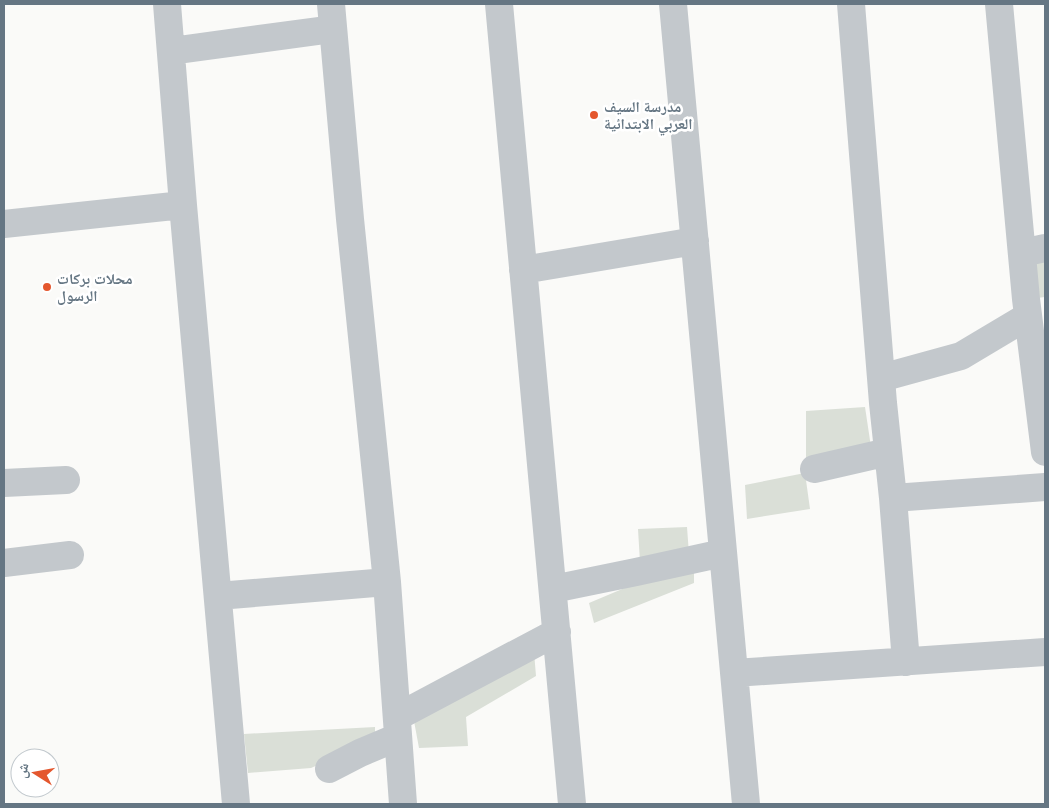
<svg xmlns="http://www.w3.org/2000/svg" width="1049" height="808" viewBox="0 0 1049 808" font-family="'Noto Sans','Noto Naskh Arabic',sans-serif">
  <rect width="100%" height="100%" fill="#fafaf8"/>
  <!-- green -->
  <path fill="#dadfd7" d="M1045,254V297L1037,298L1031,258Z
    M865,407L871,447L806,461V411Z
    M805,473L810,509L747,519L745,485Z
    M687,527L689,554L640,562L638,529Z
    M694,571V583L594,623L589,603L627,587Z
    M534,652L536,676L466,717L468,746L419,748L414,721Z
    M375,727V740L311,768L248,773L244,734Z"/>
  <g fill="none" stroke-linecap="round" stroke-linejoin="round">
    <!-- minor -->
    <path stroke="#c3c8cc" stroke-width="28" d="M167,4L183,205L236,804
      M331,4L350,219L387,582L403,804
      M499,4L572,804
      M673,4L746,804
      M851,4L883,403L893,498L906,662
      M999,4L1026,299L1045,452
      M171,51L333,29
      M4,224L183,205
      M1022,253L1045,248
      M523,270L695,241
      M881,378L961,356L1028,316
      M814,469L888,452
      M4,483L66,480
      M893,498L1045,487
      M4,563L70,555
      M553,589L636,572L723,553
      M218,596L387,582
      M734,673L1045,652
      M397,717L557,632
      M329,769L360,753L398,737"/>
  </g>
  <!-- markers -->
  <g fill="#e4572e" stroke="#fff" stroke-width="2">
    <circle cx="594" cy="115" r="5"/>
    <circle cx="47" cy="287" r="5"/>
  </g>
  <g text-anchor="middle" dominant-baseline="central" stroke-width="5" stroke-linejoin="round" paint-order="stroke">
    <!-- poi labels -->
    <g font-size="15" font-weight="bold" fill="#657683" stroke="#fff" text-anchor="start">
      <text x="604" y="106">مدرسة السيف<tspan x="604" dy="17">العربي الابتدائية</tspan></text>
      <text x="57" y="278">محلات بركات<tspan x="57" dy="17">الرسول</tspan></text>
    </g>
  </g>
  <!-- border -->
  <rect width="1049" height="808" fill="none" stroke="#657683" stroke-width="10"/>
  <!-- north arrow -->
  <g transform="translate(35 773) rotate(281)"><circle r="24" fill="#ffffff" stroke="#c1c8cd"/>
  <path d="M0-4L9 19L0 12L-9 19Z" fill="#e4572e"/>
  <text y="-8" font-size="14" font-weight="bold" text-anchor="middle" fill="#657683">ش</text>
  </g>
</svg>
